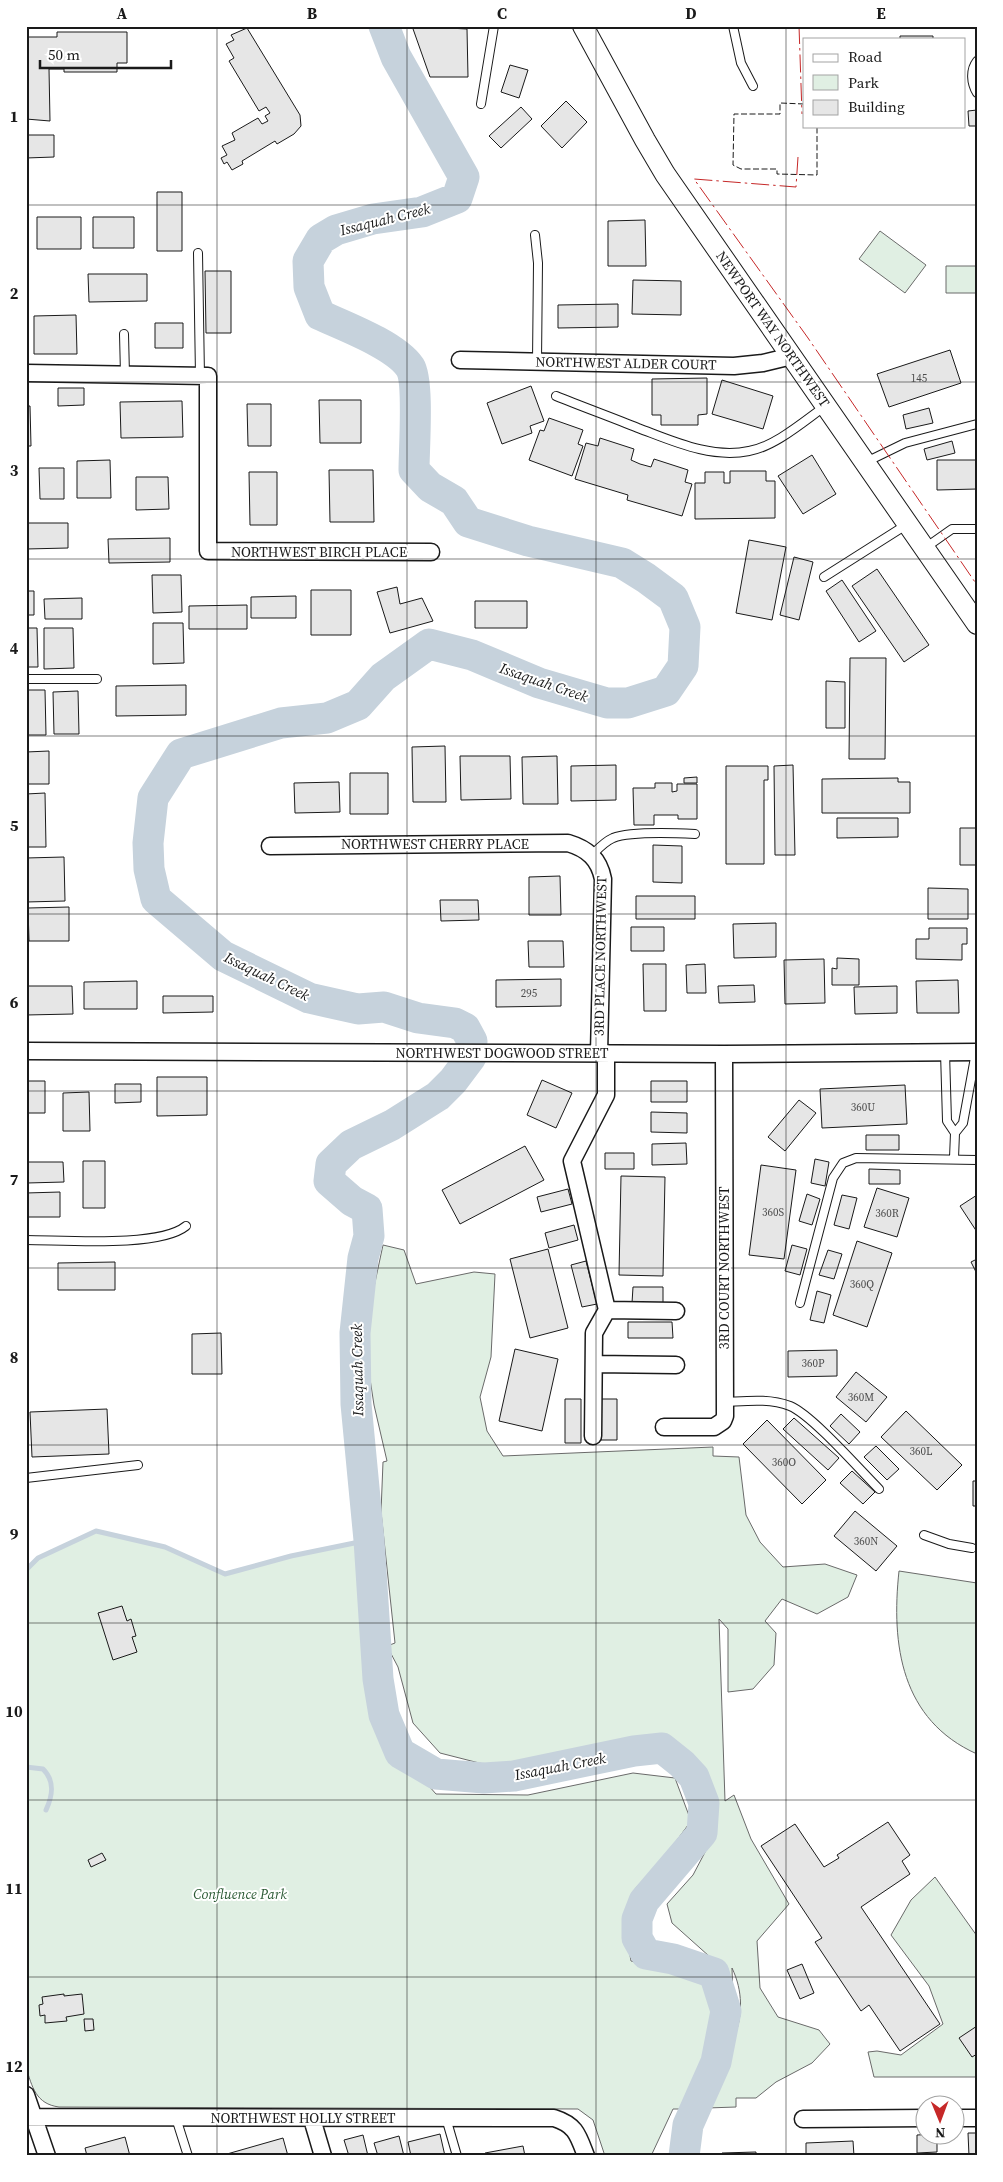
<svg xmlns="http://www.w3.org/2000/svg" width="1003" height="2182" viewBox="0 0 1003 2182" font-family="'Source Serif 4',serif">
  <rect width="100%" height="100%" fill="#fff"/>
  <!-- green -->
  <path fill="#e0efe3" stroke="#6a6a6a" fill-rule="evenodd" d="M880,231L926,265L905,293L859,259Z
    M946,266H977V293H946Z
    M383,1245L404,1250L416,1284L474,1272L495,1274L491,1357L480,1397L487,1431L503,1456L713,1447V1456L739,1457L746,1515L760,1542L783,1567L825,1564L857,1575L848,1597L817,1614L782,1599L765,1621L776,1633L774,1665L753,1689L728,1692V1629L719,1619L725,1801L734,1795L751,1839L789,1904L757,1941L760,1988L778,2017L819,2030L830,2044L812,2063L776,2082L756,2098H736V2107L707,2108L729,2011L719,1965L672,1923L667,1904L693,1875L713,1837L707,1781L686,1754L654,1737L554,1759L487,1765L440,1753L413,1723L398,1667L387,1646L395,1643L381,1512L383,1462L387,1461L374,1405L366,1353L371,1301ZM732,1968C743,1991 743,2015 734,2038Z
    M96,1531L165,1547L225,1574L291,1556L369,1540L378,1679L384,1715L400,1753L436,1794L528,1795L633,1773L675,1778L691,1821L666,1855L635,1889L624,1920L631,1961L701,1980L717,2013L707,2057L680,2109H673L651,2156H605L593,2120L578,2109L59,2107C36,2104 32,2087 26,2067V1570L38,1558Z
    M899,1571L977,1583V1754C901,1720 891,1645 899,1571Z
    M935,1877L977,1936V2077H874L868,2052L877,2051L901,2055L943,2024L929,1986L891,1935L911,1900Z"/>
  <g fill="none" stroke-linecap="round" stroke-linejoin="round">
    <!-- stream -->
    <path stroke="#c6d2dc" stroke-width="5" d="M26,1570L38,1558L96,1531L165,1547L225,1574L291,1556L369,1540
      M26,1767L43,1769C55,1781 53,1795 46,1810"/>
    <!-- river -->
    <path stroke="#c6d2dc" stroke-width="31" d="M384,26L396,57L464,177L457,198L422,212L373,219L336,230L321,239L308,261L309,287L320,315C344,326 395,345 410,367C419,381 414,450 414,470L430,487L454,501L468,522L528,541L622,563L646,578L673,598L685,627L683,666L666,691L628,703H607L539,683L472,655L429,644L383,677L358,705L327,718L281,723L181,754L153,798L148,843L149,869L156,899L223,956L309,998L358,1009L384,1007L418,1018L455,1023L465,1028L472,1041L471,1057L453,1081L438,1096L392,1125L351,1145L331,1164L329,1181L352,1201L367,1209L369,1236L363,1258L355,1333L356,1404L369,1540L378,1679L384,1715L400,1753L436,1774L484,1778L514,1776L634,1751L662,1748L682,1764L694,1777L704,1803L702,1833L644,1901L637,1919V1938L646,1954L673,1959L714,1973L726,2011L716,2062L688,2125L684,2156"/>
  </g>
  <!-- building -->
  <path fill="#e6e6e6" stroke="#1a1a1a" d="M412,26L467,29L468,77H430Z
    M247,28L300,115L301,126L294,134L277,144L275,141L242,161L243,164L232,170L227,162L224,164L221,158L227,155L222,146L235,140L232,133L258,118L262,124L268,121L265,116L270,113L266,107L259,111L229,61L234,58L226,44L234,40L231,35Z
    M57,32H127V63H117V72H64V69H49L50,121L26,119V37H57Z
    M900,36H933V39H900Z
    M510,65L528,70L519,98L501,92Z
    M566,101L587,122L562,148L541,126Z
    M521,107L532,119L501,148L489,136Z
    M977,110V126H969L968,111Z
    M26,135H54V157L26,158Z
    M157,192H182V251H157Z
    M37,217H81V249H37Z
    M93,217H134V248H93Z
    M645,220L646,266H608V221Z
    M205,271H231V333H206Z
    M88,274H147V301L89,302Z
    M633,280L681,281V315L632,314Z
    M618,304V327L558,328V305Z
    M76,315L77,354H34V316Z
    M155,323H183V348H155Z
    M950,350L961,383L889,407L877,374Z
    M707,378V414L698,415V425H661V415H652V379Z
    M722,380L773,396L763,429L712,414Z
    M531,386L544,421L530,426L532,433L502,444L487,403Z
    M58,388H84V405L58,406Z
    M319,400H361V443H320Z
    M182,401L183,437L121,438L120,402Z
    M247,404H271V446H248Z
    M26,406H30L31,446H26Z
    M929,408L933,423L906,429L903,415Z
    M549,418L583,430L578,444L583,446L572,476L529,460L540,430L544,431Z
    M600,438L634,449L631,460L640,464L651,467L654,459L688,470L685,482L692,484L682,516L627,500L628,495L575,479L586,443L598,446Z
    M952,441L955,453L927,460L924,449Z
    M812,455L836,494L803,514L778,476Z
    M110,460L111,498H77V461Z
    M937,460H977V489L937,490Z
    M39,468H64V499H40Z
    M329,470H373L374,522H330Z
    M730,471H766V481H775V518L695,519V483H705V472H724V483H730Z
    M249,472H277V525H250Z
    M136,477H168L169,509L136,510Z
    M26,523H68V548L26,549Z
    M170,538V562L109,563L108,539Z
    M749,540L786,547L772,620L736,613Z
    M794,557L813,562L799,620L780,615Z
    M877,569L929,645L904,662L852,586Z
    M152,575H181L182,612L153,613Z
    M842,580L876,631L859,642L826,591Z
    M397,587L400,604L422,598L433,621L390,633L377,592Z
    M311,590H351V635H311Z
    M26,591H34V615H26Z
    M296,596V618H251V597Z
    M82,598V619H45L44,599Z
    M475,601H527V628H475Z
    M247,605V629H189V606Z
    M153,623H183L184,663L153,664Z
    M26,628H37L38,667H26Z
    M44,628H73L74,668L44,669Z
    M850,658H886L885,759H849Z
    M826,681L845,682V728H826Z
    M186,685V715L116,716V686Z
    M26,690H45L46,735H26Z
    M78,691L79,734H54L53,692Z
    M445,746L446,802H413L412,747Z
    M49,751V784H26V752Z
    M460,756H510L511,799L461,800Z
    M557,756L558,804H523L522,757Z
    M616,765V800L571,801V766Z
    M793,765L795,855H775L774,766Z
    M726,766H768V780H764V864H726Z
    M350,773H388V814H350Z
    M697,777V783H684V778Z
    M898,778V782H910V813H822V779Z
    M339,782L340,812L295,813L294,783Z
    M655,783H672V792L677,791V784H697V819H678V815H654V825H634L633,788H655Z
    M45,793L46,847H26V794Z
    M837,818H898V837L837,838Z
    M960,828H977V865H960Z
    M653,845L682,846V883L653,882Z
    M64,857L65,901L26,902V858Z
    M560,876L561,915H529V877Z
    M928,888L968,889V919H928Z
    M636,896H695V919H636Z
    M440,900H478L479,920L441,921Z
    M69,907V941H29L28,908Z
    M776,923V957L734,958L733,924Z
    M631,927H664V951H631Z
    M929,928H967V944H962V960L916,959V939H929Z
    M528,941H563L564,967H529Z
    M837,958L859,959V985H832V968L837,969Z
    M824,959L825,1003L785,1004L784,960Z
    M643,964H666V1011H644Z
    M705,964L706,993H687L686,965Z
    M561,979V1006L496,1007V980Z
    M958,980L959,1013H917L916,981Z
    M137,981V1009H84V982Z
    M754,985L755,1002L719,1003L718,986Z
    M26,986H72L73,1014L26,1015Z
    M897,986V1013L855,1014L854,987Z
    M163,996H213V1012L163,1013Z
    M157,1077H207V1115L157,1116Z
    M542,1080L572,1093L556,1128L527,1115Z
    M26,1081H45V1113H26Z
    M651,1081H687V1102H651Z
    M115,1084H141V1102L115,1103Z
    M905,1085L907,1124L822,1128L820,1089Z
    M89,1092L90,1131H63V1093Z
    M799,1100L816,1113L785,1151L768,1137Z
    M651,1112L687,1113V1133L651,1132Z
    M866,1135H899V1150H866Z
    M686,1143L687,1164L652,1165V1144Z
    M525,1146L544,1180L460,1224L442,1190Z
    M605,1153H634V1169H605Z
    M815,1159L829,1162L825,1186L811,1183Z
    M83,1161H105V1208H83Z
    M27,1162H63L64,1182L27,1183Z
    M761,1165L796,1170L784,1259L749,1255Z
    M869,1169L900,1170V1184H869Z
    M621,1176L665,1177L663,1276L619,1275Z
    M877,1188L909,1198L897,1237L864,1227Z
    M568,1189L572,1204L541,1212L537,1197Z
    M60,1192V1217H26V1193Z
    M807,1194L820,1199L812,1225L799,1221Z
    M842,1195L857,1198L849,1229L834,1225Z
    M977,1195V1232L960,1206Z
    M574,1225L578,1240L549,1248L545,1233Z
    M857,1241L892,1253L867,1327L833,1315Z
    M792,1245L807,1249L800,1275L785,1271Z
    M548,1249L568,1328L530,1338L510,1259Z
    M828,1250L842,1254L834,1279L819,1275Z
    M977,1259V1274L971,1262Z
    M586,1261L597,1304L582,1307L571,1265Z
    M115,1262V1290H58V1263Z
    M633,1287H663V1303H632Z
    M817,1291L831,1295L824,1323L810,1320Z
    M628,1322H672L673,1338H628Z
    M221,1333L222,1374H192V1334Z
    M515,1349L558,1359L542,1431L499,1421Z
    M837,1350V1376L788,1377V1351Z
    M856,1372L887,1397L866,1422L836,1397Z
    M565,1399H581V1443H565Z
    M601,1399H617V1440H601Z
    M107,1409L109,1454L32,1457L30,1412Z
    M906,1411L962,1465L937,1490L881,1437Z
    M841,1414L860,1432L849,1444L830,1426Z
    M794,1418L839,1458L828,1470L783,1429Z
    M767,1420L826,1480L802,1504L743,1444Z
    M876,1446L899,1469L887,1480L864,1457Z
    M852,1471L875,1492L863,1504L840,1483Z
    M973,1481H977V1506H973Z
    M855,1511L897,1546L876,1571L834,1536Z
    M122,1606L127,1621L131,1619L136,1636L132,1637L137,1652L113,1660L98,1613Z
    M888,1822L910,1855L902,1861L910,1874L861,1907L940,2024L900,2051L869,2005L861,2011L815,1942L822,1938L761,1846L795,1824L824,1867L839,1858L837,1855Z
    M102,1853L106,1860L91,1867L88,1860Z
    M802,1964L814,1993L800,1999L787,1970Z
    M64,1994V1996L82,1994L84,2014L66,2017L67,2021L45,2023V2015L40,2016L39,2005L43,2004L42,1997Z
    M84,2019H93L94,2030L85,2031Z
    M977,2026V2054L972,2057L959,2038Z
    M968,2133H977V2156H969Z
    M440,2134L445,2156H411L408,2142Z
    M937,2134V2152L917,2153V2135Z
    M363,2135L368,2156H349L344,2140Z
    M399,2136L404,2156H378L374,2143Z
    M125,2137L130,2156H87L85,2148Z
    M283,2138L288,2156H220Z
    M853,2141L854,2156H806V2143Z
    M523,2146L525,2156H485V2153Z
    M756,2152V2156H722V2153Z"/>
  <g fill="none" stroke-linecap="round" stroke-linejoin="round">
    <!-- service casing -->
    <g stroke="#1a1a1a" stroke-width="10">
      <path id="service" d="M733,26L741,63L753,86
        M977,61C970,70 971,83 977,93
        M481,104L494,26
        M535,235L538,263L537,361
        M198,253L200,376
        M124,334L125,375
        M556,396C583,407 611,417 638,428C673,441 711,459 749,451C774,447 803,422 824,407
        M866,462L905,443L977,424
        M925,548L952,529H977
        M824,577L906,525
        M26,679H97
        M592,855C598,849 604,842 613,838C631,831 674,833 695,834
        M945,1052L947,1121L955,1133L954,1158
        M955,1133L963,1123L976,1052
        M26,1240C63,1240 159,1248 186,1226
        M800,1303L833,1178L843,1163L856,1158L977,1160
        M725,1402C747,1401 769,1398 790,1406C812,1415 860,1470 879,1489
        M26,1478L138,1465
        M924,1535L949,1544L972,1548
        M176,2118L188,2156
        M446,2118L457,2156"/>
    </g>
    <!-- minor casing -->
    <g stroke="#1a1a1a" stroke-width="19">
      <path id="minor" d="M460,360L734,366L763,363L792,356
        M26,373L208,376V551L431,552
        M270,846L568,843C588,849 599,859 603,879L599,1054
        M26,1051L724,1054L977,1052
        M607,1310L676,1311
        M594,1364L676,1365
        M664,1427H714L723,1421L725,1416L724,1054
        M593,1436L594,1333L607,1310L572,1161L606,1095V1053
        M26,2095L47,2156
        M26,2117L554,2118C576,2125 578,2135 586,2156
        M956,2118H977
        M312,2119L323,2156
        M803,2119L926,2118"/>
    </g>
    <!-- tertiary casing -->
    <g stroke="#1a1a1a" stroke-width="22">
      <path id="tertiary" d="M583,26L645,140L665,174L977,624"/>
    </g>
    <!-- service -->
    <use href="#service" stroke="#fff" stroke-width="8"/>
    <!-- minor -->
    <use href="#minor" stroke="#fff" stroke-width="16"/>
    <!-- tertiary -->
    <use href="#tertiary" stroke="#fff" stroke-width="20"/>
    <!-- fence -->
    <path stroke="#1a1a1a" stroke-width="1" stroke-dasharray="6 2.5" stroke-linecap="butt" d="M804,104L780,103V114H734L733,165L741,169H777V174L817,175V126"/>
    <!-- power -->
    <path stroke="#c62828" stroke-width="1" stroke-dasharray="18 4 2.5 4" stroke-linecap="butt" d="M799,26L802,114
      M798,157L796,187L694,179L808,338L977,585"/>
  </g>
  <!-- grid -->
  <path fill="none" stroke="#1a1a1a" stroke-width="1" stroke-opacity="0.55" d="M217,26V2156M407,26V2156M596,26V2156M786,26V2156M26,205H977M26,382H977M26,559H977M26,736H977M26,914H977M26,1091H977M26,1268H977M26,1445H977M26,1623H977M26,1800H977M26,1977H977"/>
  <g text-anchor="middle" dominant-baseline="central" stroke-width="4" stroke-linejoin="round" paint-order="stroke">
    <!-- number labels -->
    <g font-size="11" fill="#4d4d4d">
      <text x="919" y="378">145</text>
      <text x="529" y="993">295</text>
      <text x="863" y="1107">360U</text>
      <text x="773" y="1212">360S</text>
      <text x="887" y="1213">360R</text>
      <text x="862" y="1284">360Q</text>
      <text x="813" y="1363">360P</text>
      <text x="861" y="1397">360M</text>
      <text x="921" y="1451">360L</text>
      <text x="784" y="1462">360O</text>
      <text x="866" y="1541">360N</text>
    </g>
    <!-- street labels -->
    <g font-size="14" fill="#1a1a1a" stroke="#fff">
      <text transform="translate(773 329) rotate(55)">NEWPORT WAY NORTHWEST</text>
      <text transform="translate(626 363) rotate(1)">NORTHWEST ALDER COURT</text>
      <text x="319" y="552">NORTHWEST BIRCH PLACE</text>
      <text x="435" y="844">NORTHWEST CHERRY PLACE</text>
      <text transform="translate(600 956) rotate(-89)">3RD PLACE NORTHWEST</text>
      <text x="502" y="1053">NORTHWEST DOGWOOD STREET</text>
      <text transform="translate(724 1268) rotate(-90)">3RD COURT NORTHWEST</text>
      <text x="303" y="2118">NORTHWEST HOLLY STREET</text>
    </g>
    <!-- park labels -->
    <g font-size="14" font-style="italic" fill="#2b5a34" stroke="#fff">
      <text x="240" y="1894">Confluence Park</text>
    </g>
    <!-- water labels -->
    <g font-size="15" font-style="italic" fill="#1a1a1a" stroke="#fff">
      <text transform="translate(385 219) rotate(-14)">Issaquah Creek</text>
      <text transform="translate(544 682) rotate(19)">Issaquah Creek</text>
      <text transform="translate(267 976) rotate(26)">Issaquah Creek</text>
      <text transform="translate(357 1370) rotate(-91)">Issaquah Creek</text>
      <text transform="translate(560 1766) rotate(-11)">Issaquah Creek</text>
    </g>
  </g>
  <!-- border -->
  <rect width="1003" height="2182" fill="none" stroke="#ffffff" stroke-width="55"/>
  <!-- legend -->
  <rect x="803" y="38" width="162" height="90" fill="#ffffff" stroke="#a3a3a3"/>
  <rect x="813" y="54" width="25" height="8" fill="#ffffff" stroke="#a3a3a3"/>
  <text x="848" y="62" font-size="15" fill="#1a1a1a">Road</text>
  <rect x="813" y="75" width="25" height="15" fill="#e0efe3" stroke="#a3a3a3"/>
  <text x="848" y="88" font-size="15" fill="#1a1a1a">Park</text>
  <rect x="813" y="100" width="25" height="15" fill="#e6e6e6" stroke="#a3a3a3"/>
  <text x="848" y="112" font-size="15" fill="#1a1a1a">Building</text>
  <!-- north arrow -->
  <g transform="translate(940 2120) rotate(179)"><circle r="24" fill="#ffffff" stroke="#a3a3a3"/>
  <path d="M0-4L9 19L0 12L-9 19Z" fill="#c62828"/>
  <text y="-8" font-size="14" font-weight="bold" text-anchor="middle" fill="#1a1a1a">N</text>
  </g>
  <!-- scale -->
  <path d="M40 60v8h131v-8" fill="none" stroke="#1a1a1a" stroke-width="2.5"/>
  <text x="48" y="60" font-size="15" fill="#1a1a1a" stroke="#ffffff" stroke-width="4" paint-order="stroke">50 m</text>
  <rect x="28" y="28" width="948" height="2126" fill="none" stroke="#1a1a1a" stroke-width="2"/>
  <g font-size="16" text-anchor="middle" font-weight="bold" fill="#1a1a1a">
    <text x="122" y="19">A</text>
    <text x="312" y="19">B</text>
    <text x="502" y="19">C</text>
    <text x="691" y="19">D</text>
    <text x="881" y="19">E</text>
    <text x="14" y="122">1</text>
    <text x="14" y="299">2</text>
    <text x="14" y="476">3</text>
    <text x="14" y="654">4</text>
    <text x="14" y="831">5</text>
    <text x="14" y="1008">6</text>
    <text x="14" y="1185">7</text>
    <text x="14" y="1363">8</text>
    <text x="14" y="1540">9</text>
    <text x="14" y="1717">10</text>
    <text x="14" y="1894">11</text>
    <text x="14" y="2072">12</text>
  </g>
</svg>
